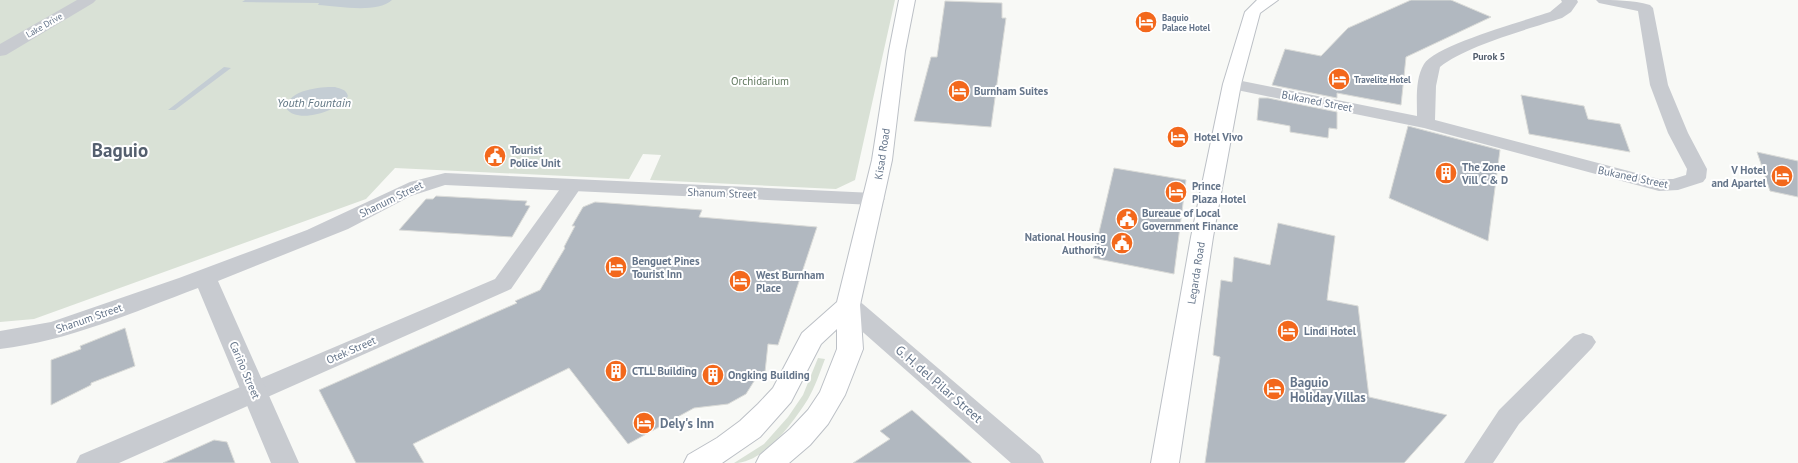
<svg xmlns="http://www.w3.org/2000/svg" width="1798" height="463" viewBox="0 0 1798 463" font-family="'PT Sans',sans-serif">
  <rect width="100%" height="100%" fill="#f8f9f6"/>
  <!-- green -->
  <path fill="#d9e1d6" d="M0,0H895L855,180L836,189L650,180L661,155L643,154L629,179L395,168L366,199L34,319L0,322Z
    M818,358L825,359C820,372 815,387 808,399C793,423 764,463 734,463L764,444L788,417L803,395Z"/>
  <!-- water -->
  <path fill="#c4cdd4" d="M245,0H392C376,14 338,6 318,5L319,3L242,2Z
    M224,67L231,68L175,110H168Z
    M335,87C341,89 346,89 348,96C339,111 297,125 286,108C289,89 320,87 335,87Z"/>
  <!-- building -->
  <path fill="#b1b8c0" stroke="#dadbd8" d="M1411,0H1451L1491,17L1406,57L1401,105L1337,93V98L1272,85L1285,49L1321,56L1348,28Z
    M945,1L1002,3V18H1006L991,127L914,121L931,57H937Z
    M1521,95L1584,106L1588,119L1620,124L1630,152L1529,134Z
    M1259,98H1268L1337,112V129L1329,128L1328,138L1290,132V126L1257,120Z
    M1408,126L1500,150L1488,241L1389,198Z
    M1757,152L1798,161V197L1770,191Z
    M1114,168L1186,180L1174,274L1093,258Z
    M436,196L527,201L525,205L530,206L512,237L399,230L426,199H433Z
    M595,202L702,210L699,217L817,227L778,345L768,344L765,372L756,378L746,394L728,404L694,408L628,444L569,368L413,444L424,463H356L319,390L517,303L515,301L540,290L565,248L564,247L575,226H572L583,207Z
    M1278,223L1335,236L1327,300L1358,306L1369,397L1447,415L1404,463H1205L1220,357L1213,355L1221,280L1232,282L1234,257L1270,265Z
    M125,328L135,366L91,383V385L51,405V360L81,349L80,346Z
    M912,410L972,463H853L890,439L880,431Z
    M214,440L227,442L235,463H163Z"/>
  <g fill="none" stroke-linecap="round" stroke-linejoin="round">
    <!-- secondary casing -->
    <g stroke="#bcc0c6" stroke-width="2">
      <path id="secondary" d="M899,0H915L905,51L892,160L860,305L863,349L845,395L828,424L810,445L789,463H756L760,455L790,429L808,410L820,392L837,349V329L821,344L791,402L760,437L722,463H684L688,455L717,438L740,421L758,404L773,388L802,333L837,302L872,160L889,51Z
        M1278,0L1260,13L1241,84L1213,237L1179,463H1151L1191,237L1223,84L1245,12L1257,0Z"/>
    </g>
    <!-- minor -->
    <path fill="#c8cbd0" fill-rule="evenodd" d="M77,0H96L93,3L6,55L0,56V44Z
      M1561,0H1577L1578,2L1571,12L1562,18C1529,29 1465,46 1440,67L1436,86L1435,120L1659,179H1673L1686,175L1687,169L1668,133L1650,85L1638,11L1599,3L1596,0C1615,0 1632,0 1650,5L1653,8L1668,85L1688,133L1707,169L1706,178L1703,182L1678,190L1659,191L1424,128L1232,89L1226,88L1223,84L1226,80L1232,79L1417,116C1417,99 1415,79 1424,64C1435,45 1527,20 1550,12L1562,2Z
      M572,180L579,182L582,186L511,289L119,463H76L80,455L495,279L565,182Z
      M1583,333L1592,336L1596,342L1592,348L1519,424L1493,463H1464L1499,410L1574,336Z"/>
    <!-- tertiary -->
    <path fill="#c8cbd0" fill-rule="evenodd" d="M445,173L874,193L881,195L885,199L881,203L874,205L445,185L411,196L348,229L218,281L299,463H271L198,288C134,312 68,341 0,349V331L51,322L179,278L307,230L410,182Z
      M848,297L857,299L1040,455L1044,463H1011L839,311L836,305L839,299Z"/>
    <!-- secondary -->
    <use href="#secondary" fill="#fff" fill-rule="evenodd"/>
  </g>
  <!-- icons -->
  <defs>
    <g id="hotel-disc" transform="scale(1.15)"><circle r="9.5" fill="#f3681c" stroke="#fff"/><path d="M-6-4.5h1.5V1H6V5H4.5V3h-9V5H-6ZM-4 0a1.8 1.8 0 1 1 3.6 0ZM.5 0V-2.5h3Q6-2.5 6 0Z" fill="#fff"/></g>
    <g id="civic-disc" transform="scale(1.15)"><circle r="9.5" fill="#f3681c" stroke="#fff"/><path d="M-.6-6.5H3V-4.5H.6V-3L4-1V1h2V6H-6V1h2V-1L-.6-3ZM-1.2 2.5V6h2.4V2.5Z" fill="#fff"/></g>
    <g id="building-disc" transform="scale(1.15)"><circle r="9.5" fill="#f3681c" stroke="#fff"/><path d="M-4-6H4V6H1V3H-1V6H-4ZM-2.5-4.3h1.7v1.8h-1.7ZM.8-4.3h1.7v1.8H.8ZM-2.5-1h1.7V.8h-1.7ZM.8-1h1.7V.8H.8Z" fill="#fff"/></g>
  </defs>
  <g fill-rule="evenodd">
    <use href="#hotel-disc" x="1146" y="22"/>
    <use href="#hotel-disc" x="1339" y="79"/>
    <use href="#hotel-disc" x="959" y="91"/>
    <use href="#hotel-disc" x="1178" y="137"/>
    <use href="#civic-disc" x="495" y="156"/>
    <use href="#building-disc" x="1446" y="173"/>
    <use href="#hotel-disc" x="1782" y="176"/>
    <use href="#hotel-disc" x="1176" y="192"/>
    <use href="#civic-disc" x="1127" y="219"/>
    <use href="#civic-disc" x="1122" y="243"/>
    <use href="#hotel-disc" x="616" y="267"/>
    <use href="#hotel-disc" x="740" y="281"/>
    <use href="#hotel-disc" x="1288" y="331"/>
    <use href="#building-disc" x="616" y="371"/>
    <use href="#building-disc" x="713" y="375"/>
    <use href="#hotel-disc" x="1274" y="389"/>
    <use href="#hotel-disc" x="644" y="423"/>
  </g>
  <g text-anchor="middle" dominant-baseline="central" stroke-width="4" stroke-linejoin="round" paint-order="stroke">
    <!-- far-poi labels -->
    <g font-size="9" font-weight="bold" fill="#65758a" stroke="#fff" text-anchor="start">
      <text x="1162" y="17">Baguio<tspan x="1162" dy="10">Palace Hotel</tspan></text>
      <text x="1354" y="79">Travelite Hotel</text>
    </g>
    <!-- far-street labels -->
    <g font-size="9" fill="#65758a" stroke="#fff">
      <text transform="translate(44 25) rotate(-30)">Lake Drive</text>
    </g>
    <!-- far-neighbourhood labels -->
    <g font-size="10" font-weight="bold" fill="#545f6e" stroke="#fff">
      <text x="1489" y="56">Purok 5</text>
    </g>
    <!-- park labels -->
    <g font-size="11" fill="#637a61" stroke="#fff">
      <text x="760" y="81">Orchidarium</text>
    </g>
    <!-- poi labels -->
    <g font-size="11" font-weight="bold" fill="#65758a" stroke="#fff" text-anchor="start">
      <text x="974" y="91">Burnham Suites</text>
      <text x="1194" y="137">Hotel Vivo</text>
      <text x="510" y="150">Tourist<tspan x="510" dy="13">Police Unit</tspan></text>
      <text x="1462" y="167">The Zone<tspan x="1462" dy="13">Vill C &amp; D</tspan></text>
      <text x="1766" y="170" text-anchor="end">V Hotel<tspan x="1766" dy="13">and Apartel</tspan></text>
      <text x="1192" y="186">Prince<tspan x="1192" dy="13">Plaza Hotel</tspan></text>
      <text x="1142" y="213">Bureaue of Local<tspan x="1142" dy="13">Government Finance</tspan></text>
      <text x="1106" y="237" text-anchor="end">National Housing<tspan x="1106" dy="13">Authority</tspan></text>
      <text x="632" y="261">Benguet Pines<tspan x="632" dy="13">Tourist Inn</tspan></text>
      <text x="756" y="275">West Burnham<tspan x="756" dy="13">Place</tspan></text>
      <text x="1304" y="331">Lindi Hotel</text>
      <text x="632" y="371">CTLL Building</text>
      <text x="728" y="375">Ongking Building</text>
    </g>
    <!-- street labels -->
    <g font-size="11" fill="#65758a" stroke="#fff">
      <text transform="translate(1317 101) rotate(11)">Bukaned Street</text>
      <text transform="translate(882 154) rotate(-81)">Kisad Road</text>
      <text transform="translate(1633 177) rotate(12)">Bukaned Street</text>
      <text transform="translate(722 193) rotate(2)">Shanum Street</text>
      <text transform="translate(391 199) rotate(-26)">Shanum Street</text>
      <text transform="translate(1196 273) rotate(-81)">Legarda Road</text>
      <text transform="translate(89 318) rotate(-19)">Shanum Street</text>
      <text transform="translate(351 350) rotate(-24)">Otek Street</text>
      <text transform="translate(245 370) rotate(67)">Cariño Street</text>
    </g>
    <!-- water labels -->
    <g font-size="12" font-style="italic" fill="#617785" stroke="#fff">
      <text x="314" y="102">Youth Fountain</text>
    </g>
    <!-- near-poi labels -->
    <g font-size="13" font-weight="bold" fill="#65758a" stroke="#fff" text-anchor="start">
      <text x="1290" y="382">Baguio<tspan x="1290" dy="15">Holiday Villas</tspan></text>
      <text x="660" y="423">Dely's Inn</text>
    </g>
    <!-- near-street labels -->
    <g font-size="13" fill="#65758a" stroke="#fff">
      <text transform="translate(939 384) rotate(41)">G. H. del Pilar Street</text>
    </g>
    <!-- town labels -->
    <g font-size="19" font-weight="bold" fill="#545f6e" stroke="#fff">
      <text x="120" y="150">Baguio</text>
    </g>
  </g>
</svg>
